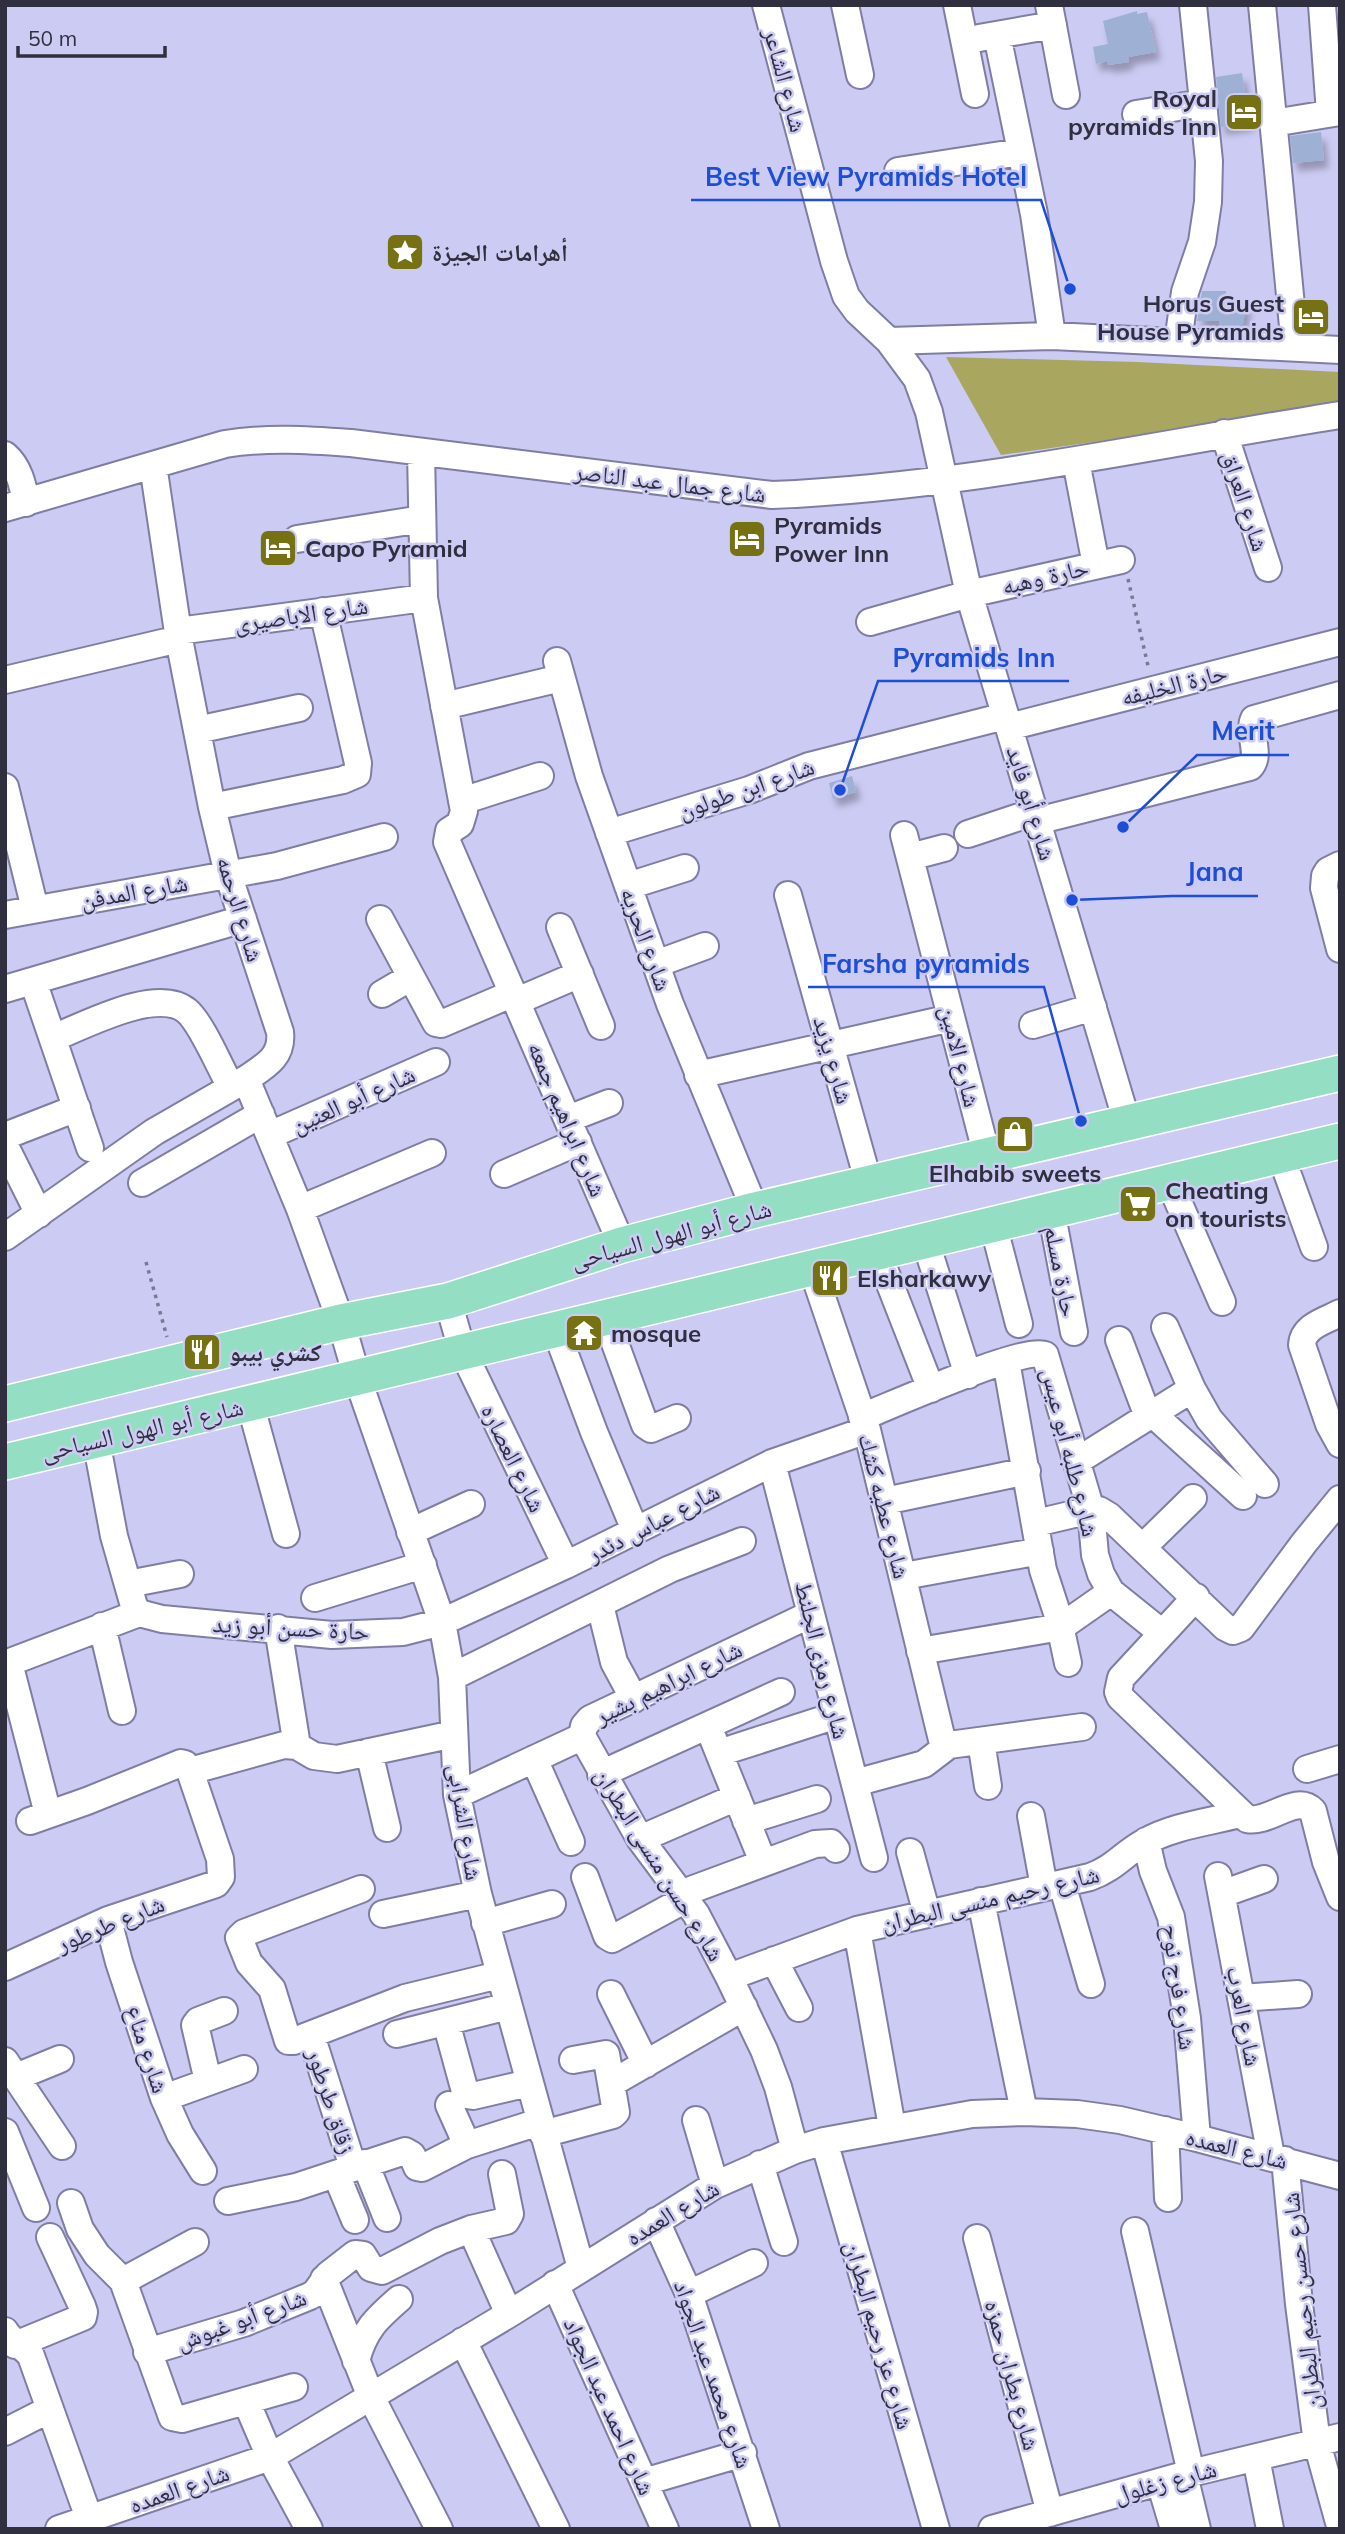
<svg xmlns="http://www.w3.org/2000/svg" width="1345" height="2534" viewBox="0 0 1345 2534" font-family="Mulish,'Noto Naskh Arabic',sans-serif">
  <defs>
    <filter id="shadow"><feDropShadow dx="4.5" dy="8" stdDeviation="3.5" flood-color="#0004"/></filter>
  </defs>
  <rect width="100%" height="100%" fill="#cccbf4"/>
  <!-- park -->
  <path fill="#a9a75f" d="M946,357L1138,362L1340,372V401L1178,430L1001,455Z"/>
  <!-- building -->
  <path fill="#9fb0d5" filter="url(#shadow)" d="M1137,11V14L1147,12L1156,52L1128,57L1129,62L1108,65L1107,61L1096,64L1093,47L1108,44L1103,21Z
    M1242,73L1250,123L1221,127L1216,77Z
    M1321,132L1324,160L1293,163L1290,136Z
    M1202,291H1226V298H1238V302H1247L1242,329L1219,328V321H1197Z
    M852,776L856,792L833,799L829,783Z"/>
  <g fill="none" stroke-linecap="round" stroke-linejoin="round">
    <!-- minor casing -->
    <g stroke="#7f7da3" stroke-width="30">
      <path id="minor" d="M766,5L834,261L846,296L857,311L889,341L917,379L929,412L969,594L1127,1122
        M845,5L860,75
        M957,5L975,94
        M1049,5L1066,95
        M1262,5L1295,347
        M1322,5L1330,113
        M997,35L1034,214L1052,336
        M979,38L1053,25
        M1136,114L1203,103
        M1273,123L1340,112
        M898,171L1021,152
        M889,341L1052,336L1340,350
        M1178,342L1185,292L1202,242L1208,202L1209,161L1193,5
        M1224,433L1268,568
        M421,452L424,598L464,811L460,824L449,831L447,842L622,1245
        M5,455C19,467 23,485 26,503
        M1076,461L1096,565
        M153,465L179,639L212,807L228,874L280,1032C283,1057 265,1066 246,1079L300,1209L341,1322L357,1377L442,1622L452,1677L457,1795L478,1894L581,2268
        M5,508L225,444C268,437 309,440 351,443L772,495C964,487 1151,445 1340,415
        M297,539L422,519
        M870,622L969,594L1121,560
        M178,631L424,598
        M557,661L589,776L670,1004L755,1210
        M5,680L179,639
        M444,706L561,678
        M1009,727L1340,642
        M197,730L299,708
        M5,787L35,909
        M462,801L540,776
        M212,807L343,780L357,774L358,763L323,611
        M1037,821L1250,767C1262,754 1247,734 1254,719L1340,695
        M609,833L749,790L809,766L1005,716
        M968,834L1034,812
        M904,835L987,1156
        M910,857L944,848
        M1340,865L1328,871L1325,876L1324,888L1340,949
        M628,886L685,868
        M788,895L869,1184
        M5,915L277,866L384,837
        M380,919L436,1023L441,1024L514,993
        M560,927L601,1026
        M656,964L705,946
        M33,981L90,1148
        M5,989L243,919
        M382,994L411,977
        M517,1001L580,974
        M1033,1025L1093,1007
        M53,1038C84,1026 157,986 187,1011C202,1024 220,1068 231,1087
        M698,1075L951,1018
        M568,1119L609,1103
        M270,1135L436,1062
        M5,1136L77,1108
        M5,1146L39,1214
        M1281,1156L1314,1247
        M504,1174L578,1142
        M142,1183L261,1114
        M1170,1183L1222,1302
        M300,1209L432,1153
        M1051,1210L1074,1332
        M993,1224L1019,1324
        M5,1237L154,1132L246,1079
        M925,1240L968,1375
        M877,1251L931,1389
        M812,1268L867,1430L944,1748
        M448,1301L462,1350L566,1565
        M1340,1313C1325,1321 1303,1326 1302,1345L1329,1424L1340,1444
        M605,1316L645,1425L651,1429L677,1418
        M1165,1327L1192,1389L1209,1419L1265,1484
        M555,1328L594,1432L635,1530
        M1119,1340L1144,1406L1243,1496
        M1006,1361L1043,1570L1058,1616L1068,1663
        M250,1403L286,1534
        M862,1417C890,1406 1024,1346 1045,1355L1091,1510L1095,1555L1101,1574L1111,1592L1162,1633
        M96,1440L114,1536L134,1606L139,1613
        M1077,1461L1192,1389
        M772,1463L874,1858
        M885,1501L1027,1471
        M1036,1523L1091,1510H1099L1109,1516L1225,1627L1233,1631L1241,1628L1304,1543L1340,1499
        M410,1532L471,1504
        M1143,1547L1193,1498
        M904,1576L1040,1551
        M128,1584L180,1574
        M1196,1597L1121,1678L1118,1692L1120,1697L1247,1819C1269,1824 1296,1793 1313,1811L1326,1862L1340,1897
        M315,1598L423,1565
        M600,1605L614,1662L634,1699
        M139,1613L162,1619L332,1635L403,1632L442,1622L566,1565L772,1463L867,1430
        M102,1626L122,1711
        M278,1628L297,1746
        M920,1651L1061,1627L1111,1592
        M9,1663L48,1814
        M5,1664L139,1613
        M452,1677L670,1569L742,1541
        M708,1726L763,1862
        M582,1736L640,1839L696,1914L729,1977L764,2050L778,2087L795,2150
        M981,1741L988,1786
        M369,1752L387,1828
        M719,1753L837,1715
        M534,1759L571,1842
        M1307,1769L1340,1759
        M190,1771L284,1745L297,1746L314,1756L337,1759L454,1734
        M601,1774L781,1692
        M855,1783L924,1764L949,1745L1082,1727
        M457,1795L577,1739L582,1736L584,1726L590,1719L811,1614
        M1031,1816L1044,1887
        M746,1821L817,1799
        M640,1839L737,1797
        M1146,1841L1153,1871L1171,1917L1187,2018L1197,2138
        M910,1852L927,1914
        M1218,1876L1271,2156
        M585,1877L607,1936L612,1939L684,1900
        M1062,1884L1091,1984
        M361,1889L244,1933L239,1938L249,1963L272,1989L288,2041H294L405,1998L499,1975
        M680,1894L815,1844L831,1843L836,1849
        M1222,1894L1264,1879
        M981,1901L1024,2112
        M383,1914L478,1894
        M108,1920L119,1962L164,2098L180,2134L203,2171
        M485,1923L552,1904
        M857,1930L892,2127
        M774,1960L799,2008
        M5,1967L108,1920L216,1884L221,1877L220,1859L190,1771L185,1764L181,1763L87,1801L30,1821
        M729,1977L857,1930L1090,1877C1115,1868 1124,1853 1145,1842C1173,1826 1209,1822 1240,1814
        M611,1994L646,2064
        M1241,1998L1298,1994
        M446,2022L466,2095L473,2096L529,2083
        M397,2034L508,2006
        M311,2035L353,2167
        M5,2061L62,2146
        M16,2077L60,2059
        M208,2081L195,2025L198,2021L224,2011
        M612,2083L744,2007
        M164,2098L244,2069
        M449,2105L467,2145
        M696,2120L715,2185
        M1165,2130L1168,2198
        M5,2132L36,2208
        M543,2134L613,2115L616,2112L606,2054L573,2060
        M824,2141L936,2529
        M1285,2160L1299,2304L1317,2443L1340,2526
        M365,2163L387,2218
        M760,2164L784,2242
        M336,2174L355,2220
        M228,2201L296,2187L405,2151L412,2155L417,2167L422,2168L467,2145L539,2122
        M71,2203L80,2229L97,2255L123,2281L172,2417L182,2419L294,2387
        M656,2221L689,2294L766,2529
        M471,2229L509,2314
        M1135,2231L1191,2473
        M977,2238L1050,2513
        M324,2279L371,2397L439,2529
        M123,2281L195,2242
        M555,2284L665,2529
        M689,2294L754,2263
        M5,2331C13,2344 23,2345 31,2356L89,2518
        M463,2341L556,2529
        M15,2345L83,2317L84,2312L82,2306L50,2237
        M147,2352L244,2323L310,2296L315,2293L328,2275L355,2254L363,2255L371,2268L382,2271L440,2241L471,2229L506,2221L510,2214L502,2174
        M356,2361C364,2330 376,2319 399,2299
        M246,2401L270,2457L309,2529
        M5,2432L50,2409
        M1256,2458L1270,2529
        M1184,2475L1197,2529
        M644,2482L743,2453
        M1160,2482L1174,2529
        M59,2529L270,2457L509,2314L715,2185L795,2150L824,2141L972,2114L1024,2112L1077,2114L1120,2120L1197,2138L1340,2176
        M992,2529L1191,2473L1340,2437"/>
    </g>
    <!-- major casing -->
    <g stroke="#fff" stroke-width="38">
      <path id="major" d="M5,1404L341,1322L448,1301L622,1245L755,1210L1340,1073
        M5,1462L1340,1141"/>
    </g>
    <!-- path -->
    <path stroke="#7a7995" stroke-width="3.5" stroke-dasharray="3.5 5" stroke-linecap="butt" d="M1128,579L1149,670
      M146,1262L167,1337"/>
    <!-- minor -->
    <use href="#minor" stroke="#fff" stroke-width="26"/>
    <!-- major -->
    <use href="#major" stroke="#94dec4" stroke-width="35"/>
  </g>
  <!-- icons -->
  <defs>
    <g id="hotel-square" transform="scale(2.0125)"><rect x="-9" y="-9" width="18" height="18" rx="4" fill="#767113" stroke="#cccbf4"/><path d="M-6-4.5h1.5V1H6V5H4.5V3h-9V5H-6ZM-4 0a1.8 1.8 0 1 1 3.6 0ZM.5 0V-2.5h3Q6-2.5 6 0Z" fill="#fff"/></g>
    <g id="sight-square" transform="scale(2.0125)"><rect x="-9" y="-9" width="18" height="18" rx="4" fill="#767113" stroke="#cccbf4"/><path d="M0-6L1.8-2.2L6-1.7L2.9 1.2L3.7 5.4L0 3.3L-3.7 5.4L-2.9 1.2L-6-1.7L-1.8-2.2Z" fill="#fff"/></g>
    <g id="shop-square" transform="scale(2.0125)"><rect x="-9" y="-9" width="18" height="18" rx="4" fill="#767113" stroke="#cccbf4"/><path d="M-5-2.5h2.3a2.7 3.5 0 0 1 5.4 0H5L5.5 6h-11ZM-1.5-2.5h3a1.5 2.3 0 0 0-3 0Z" fill="#fff"/></g>
    <g id="supermarket-square" transform="scale(2.0125)"><rect x="-9" y="-9" width="18" height="18" rx="4" fill="#767113" stroke="#cccbf4"/><path d="M-6-5.5h2.5l.6 2H6L4.5 2H-2.5L-4.4-4H-6ZM-1.5 3.2a1.3 1.3 0 1 0 .1 0ZM3 3.2a1.3 1.3 0 1 0 .1 0Z" fill="#fff"/></g>
    <g id="restaurant-square" transform="scale(2.0125)"><rect x="-9" y="-9" width="18" height="18" rx="4" fill="#767113" stroke="#cccbf4"/><path d="M-5-6h1v4h1v-4h1v4h1v-4h1v5L-1.5 .5V6h-2V.5L-5-1ZM5-6V6H3V1.5H1.5Q1.5-4 5-6Z" fill="#fff"/></g>
    <g id="temple-square" transform="scale(2.0125)"><rect x="-9" y="-9" width="18" height="18" rx="4" fill="#767113" stroke="#cccbf4"/><path d="M0-6L5-2H3V0L6.5 2.5H4V6H1.5V3h-3V6H-4V2.5H-6.5L-3 0V-2H-5Z" fill="#fff"/></g>
  </defs>
  <g fill-rule="evenodd">
    <use href="#hotel-square" x="1244" y="112"/>
    <use href="#sight-square" x="405" y="252"/>
    <use href="#hotel-square" x="1311" y="317"/>
    <use href="#hotel-square" x="747" y="539"/>
    <use href="#hotel-square" x="278" y="548"/>
    <use href="#shop-square" x="1015" y="1134"/>
    <use href="#supermarket-square" x="1138" y="1204"/>
    <use href="#restaurant-square" x="830" y="1278"/>
    <use href="#temple-square" x="584" y="1333"/>
    <use href="#restaurant-square" x="202" y="1352"/>
  </g>
  <g text-anchor="middle" dominant-baseline="central" stroke-width="5" stroke-linejoin="round" paint-order="stroke">
    <!-- street labels -->
    <g font-size="24" fill="#302f3f" stroke="#cccbf4">
      <text transform="translate(786 80) rotate(75)">شارع الشاعر</text>
      <text transform="translate(670 482) rotate(7)">شارع جمال عبد الناصر</text>
      <text transform="translate(1246 501) rotate(72)">شارع العراق</text>
      <text transform="translate(1045 576) rotate(-13)">حارة وهبه</text>
      <text transform="translate(301 614) rotate(-8)">شارع الاباصيرى</text>
      <text transform="translate(1174 684) rotate(-14)">حارة الخليفه</text>
      <text transform="translate(746 788) rotate(-19)">شارع ابن طولون</text>
      <text transform="translate(1032 803) rotate(73)">شارع أبو فايد</text>
      <text transform="translate(134 891) rotate(-10)">شارع المدفن</text>
      <text transform="translate(241 909) rotate(73)">شارع الرحمه</text>
      <text transform="translate(647 939) rotate(70)">شارع الحريه</text>
      <text transform="translate(961 1056) rotate(76)">شارع الامين</text>
      <text transform="translate(834 1060) rotate(74)">شارع يزيد</text>
      <text transform="translate(353 1099) rotate(-24)">شارع أبو العنين</text>
      <text transform="translate(568 1119) rotate(67)">شارع ابراهيم جمعه</text>
      <text transform="translate(671 1234) rotate(-15)">شارع أبو الهول السياحى</text>
      <text transform="translate(1062 1271) rotate(79)">حارة مسلم</text>
      <text transform="translate(142 1429) rotate(-13)">شارع أبو الهول السياحى</text>
      <text transform="translate(1071 1452) rotate(76)">شارع طلبه أبو عيس</text>
      <text transform="translate(514 1458) rotate(64)">شارع العصاره</text>
      <text transform="translate(885 1506) rotate(76)">شارع عطيه كشك</text>
      <text transform="translate(653 1522) rotate(-27)">شارع عباس دندر</text>
      <text transform="translate(291 1627) rotate(3)">حارة حسن أبو زيد</text>
      <text transform="translate(823 1660) rotate(76)">شارع رمزى الجلنط</text>
      <text transform="translate(668 1682) rotate(-26)">شارع ابراهيم بشير</text>
      <text transform="translate(466 1822) rotate(81)">شارع الشرابى</text>
      <text transform="translate(660 1864) rotate(58)">شارع حسن منسى البطران</text>
      <text transform="translate(990 1898) rotate(-13)">شارع رحيم منسى البطران</text>
      <text transform="translate(110 1923) rotate(-22)">شارع طرطور</text>
      <text transform="translate(1180 1987) rotate(82)">شارع فرج نوح</text>
      <text transform="translate(1245 2016) rotate(79)">شارع العرب</text>
      <text transform="translate(148 2049) rotate(72)">شارع مناع</text>
      <text transform="translate(332 2101) rotate(72)">زقاق طرطور</text>
      <text transform="translate(1237 2148) rotate(14)">شارع العمده</text>
      <text transform="translate(672 2212) rotate(-31)">شارع العمده</text>
      <text transform="translate(1301 2301) rotate(-96)">شارع حسن رحيم البطران</text>
      <text transform="translate(241 2319) rotate(-20)">شارع أبو غبوش</text>
      <text transform="translate(880 2335) rotate(74)">شارع عز رحيم البطران</text>
      <text transform="translate(714 2374) rotate(71)">شارع محمد عبد الجواد</text>
      <text transform="translate(1013 2375) rotate(75)">شارع بطران حمزه</text>
      <text transform="translate(610 2406) rotate(66)">شارع احمد عبد الجواد</text>
      <text transform="translate(1165 2481) rotate(-15)">شارع زغلول</text>
      <text transform="translate(179 2488) rotate(-19)">شارع العمده</text>
    </g>
    <!-- poi labels -->
    <g font-size="24" font-weight="bold" fill="#302f3f" stroke="#cccbf4" text-anchor="start">
      <text x="1217" y="98" text-anchor="end">Royal<tspan x="1217" dy="28">pyramids Inn</tspan></text>
      <text x="432" y="252">أهرامات الجيزة</text>
      <text x="1284" y="303" text-anchor="end">Horus Guest<tspan x="1284" dy="28">House Pyramids</tspan></text>
      <text x="774" y="525">Pyramids<tspan x="774" dy="28">Power Inn</tspan></text>
      <text x="305" y="548">Capo Pyramid</text>
      <text x="1015" y="1173" text-anchor="middle">Elhabib sweets</text>
      <text x="1165" y="1190">Cheating<tspan x="1165" dy="28">on tourists</tspan></text>
      <text x="857" y="1278">Elsharkawy</text>
      <text x="611" y="1333">mosque</text>
      <text x="229" y="1352">كشري بيبو</text>
    </g>
  </g>
  <!-- callouts -->
  <path fill="none" stroke="#1d4ed8" stroke-width="2.5" d="M1070 289L1041 200H691M840 790L878 681H1069M1123 827L1197 755H1289M1072 900L1172 896H1258M1081 1121L1044 987H808"/>
  <g fill="#1d4ed8" stroke="#cccbf4" stroke-width="2.5">
    <circle cx="1070" cy="289" r="7"/>
    <circle cx="840" cy="790" r="7"/>
    <circle cx="1123" cy="827" r="7"/>
    <circle cx="1072" cy="900" r="7"/>
    <circle cx="1081" cy="1121" r="7"/>
  </g>
  <g font-size="26" text-anchor="middle" font-weight="bold" fill="#1d4ed8" stroke="#cccbf4" stroke-width="5" stroke-linejoin="round" paint-order="stroke">
    <text x="866" y="186">Best View Pyramids Hotel</text>
    <text x="974" y="667">Pyramids Inn</text>
    <text x="1243" y="740">Merit</text>
    <text x="1215" y="881">Jana</text>
    <text x="926" y="973">Farsha pyramids</text>
  </g>
  <!-- border -->
  <rect width="1345" height="2534" fill="none" stroke="#302f3f" stroke-width="14"/>
  <!-- scale -->
  <path d="M18 46v10h147v-10" fill="none" stroke="#302f3f" stroke-width="3.5"/>
  <text x="28" y="46" font-size="21" fill="#302f3f" stroke="#cccbf4" stroke-width="5" paint-order="stroke">50 m</text>
</svg>
